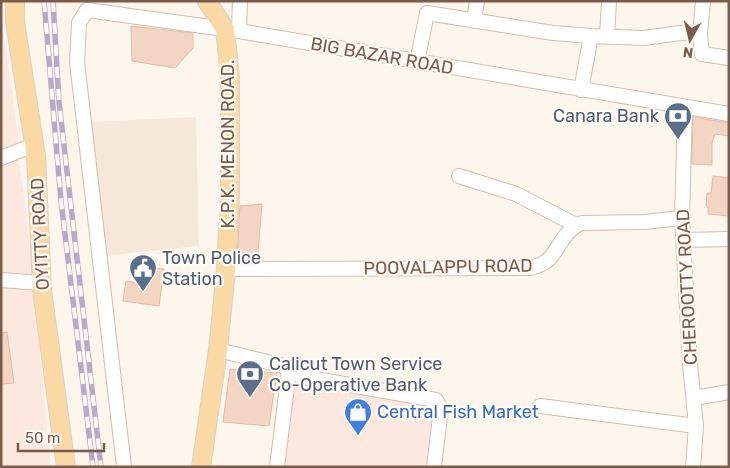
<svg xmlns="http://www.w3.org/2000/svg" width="730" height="468" viewBox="0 0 730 468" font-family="Rubik,sans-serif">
  <rect width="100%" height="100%" fill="#fdf6ec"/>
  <!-- residential -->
  <path fill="#f5e8da" d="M196,117L199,246L102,256L91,122Z"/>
  <!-- commercial -->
  <path fill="#fde8e0" d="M1,17L19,142H16L26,210L51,467H1Z
    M292,382L435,406L427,467H281Z"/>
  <!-- building -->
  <path fill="#f3d5c3" stroke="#e6bba3" d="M131,26L193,33V48L175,68L132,61Z
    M693,117L729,123V136L715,134L712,143V165L692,164Z
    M713,176L729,178V216L708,214V208L706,206L707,193H711Z
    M262,204L258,252L237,255L240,206Z
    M143,266L164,269L159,306L123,301L126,281L140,283Z
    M7,332L14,383L1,384V333Z
    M230,369L277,373L269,426L223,422Z"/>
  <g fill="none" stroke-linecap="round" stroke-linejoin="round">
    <!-- minor casing -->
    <g stroke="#d1beb0" stroke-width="16">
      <path id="minor" d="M474,21L477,1
        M239,31L240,1
        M700,34L703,1
        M607,36L609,1
        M417,62L427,13L553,33L591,36L644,38L680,33L700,34L702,54L729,58
        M581,90L591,36
        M685,107L682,218L690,363L696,426L693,467
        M1,158L34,145
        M459,176L516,194L576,225
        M684,240L729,239
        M226,269L531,268C537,266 544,264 549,259C560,247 565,229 582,223L644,222L682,218
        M1,280L41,283
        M218,350L284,366L289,371L304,377L436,400L441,409L434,467
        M694,398L729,392
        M540,406L696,426
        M124,467L77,62L79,23L87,10L239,31L729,114
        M277,467L289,371"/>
    </g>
    <!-- major casing -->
    <g stroke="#dad1cd" stroke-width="20">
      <path id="major" d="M15,1V22L36,156L42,290L66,467
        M201,467L218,350L226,269L230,192V78L225,29L207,1"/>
    </g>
    <!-- minor -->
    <use href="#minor" stroke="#fff" stroke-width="14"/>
    <!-- major -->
    <use href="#major" stroke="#fbd9a5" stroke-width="18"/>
    <!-- rail casing -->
    <g stroke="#b9a8c9" stroke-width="5.5">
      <path id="rail" d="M44,1L61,201L93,467
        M53,1L59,102L101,467"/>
    </g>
    <!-- rail -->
    <use href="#rail" stroke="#fffaf3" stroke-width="4" stroke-dasharray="11" stroke-linecap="butt"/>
  </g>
  <!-- icons -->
  <defs>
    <g id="bank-pin" transform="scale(1.4375)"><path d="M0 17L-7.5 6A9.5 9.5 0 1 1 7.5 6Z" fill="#5c6f8a" stroke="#fffaf3"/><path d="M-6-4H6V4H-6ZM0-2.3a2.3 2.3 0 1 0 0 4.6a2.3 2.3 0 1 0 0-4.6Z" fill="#fff"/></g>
    <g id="civic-pin" transform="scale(1.4375)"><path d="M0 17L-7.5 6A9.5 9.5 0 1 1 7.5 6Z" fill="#5c6f8a" stroke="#fffaf3"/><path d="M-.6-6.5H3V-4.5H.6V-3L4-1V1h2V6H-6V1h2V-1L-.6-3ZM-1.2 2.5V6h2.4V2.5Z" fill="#fff"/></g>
    <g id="shop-pin" transform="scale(1.4375)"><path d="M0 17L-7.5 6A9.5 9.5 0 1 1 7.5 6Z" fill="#3f7fe0" stroke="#fffaf3"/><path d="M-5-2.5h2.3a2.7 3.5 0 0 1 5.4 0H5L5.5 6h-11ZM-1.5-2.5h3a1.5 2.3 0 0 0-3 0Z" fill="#fff"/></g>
  </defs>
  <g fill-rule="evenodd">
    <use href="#bank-pin" x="678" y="116"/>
    <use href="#civic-pin" x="143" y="268"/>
    <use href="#bank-pin" x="250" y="374"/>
    <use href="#shop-pin" x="358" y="412"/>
  </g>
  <g text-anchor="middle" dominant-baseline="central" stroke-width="4.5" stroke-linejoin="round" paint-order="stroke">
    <!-- street labels -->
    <g font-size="18" fill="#7a5c4d" stroke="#fffaf3">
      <text transform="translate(382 56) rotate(10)">BIG BAZAR ROAD</text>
      <text transform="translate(228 144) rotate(-90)">K.P.K. MENON ROAD.</text>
      <text transform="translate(40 234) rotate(-93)">OYITTY ROAD</text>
      <text transform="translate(448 267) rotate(-1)">POOVALAPPU ROAD</text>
      <text transform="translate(687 287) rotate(-93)">CHEROOTTY ROAD</text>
    </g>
    <!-- service labels -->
    <g font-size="18" fill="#4e5e75" stroke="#fffaf3" text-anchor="start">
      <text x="659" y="116" text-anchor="end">Canara Bank</text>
      <text x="162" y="258">Town Police<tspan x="162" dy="21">Station</tspan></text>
      <text x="269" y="364">Calicut Town Service<tspan x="269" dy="21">Co-Operative Bank</tspan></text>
    </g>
    <!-- shop labels -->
    <g font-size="18" fill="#366cbe" stroke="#fffaf3" text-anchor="start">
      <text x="377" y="412">Central Fish Market</text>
    </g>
  </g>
  <!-- border -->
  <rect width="730" height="468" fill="none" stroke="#7a5c4d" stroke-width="5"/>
  <!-- north arrow -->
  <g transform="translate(690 40) rotate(188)" stroke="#fffaf3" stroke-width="4" paint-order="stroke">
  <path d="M0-4L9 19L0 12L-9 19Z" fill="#7a5c4d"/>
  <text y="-8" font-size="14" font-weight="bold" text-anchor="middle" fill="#7a5c4d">N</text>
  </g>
  <!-- scale -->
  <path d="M18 443v8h86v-8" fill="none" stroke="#7a5c4d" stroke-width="2.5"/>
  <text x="25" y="443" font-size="15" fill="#7a5c4d" stroke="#fffaf3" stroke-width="4" paint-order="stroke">50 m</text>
</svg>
